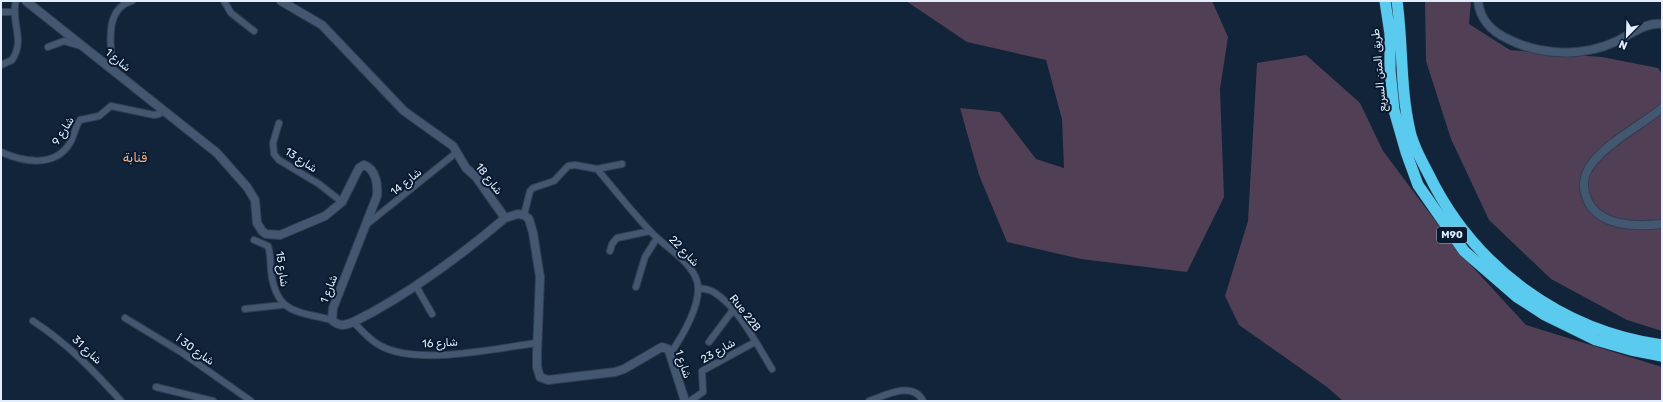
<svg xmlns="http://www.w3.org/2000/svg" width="1663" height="402" viewBox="0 0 1663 402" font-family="Rubik,'Noto Naskh Arabic',sans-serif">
  <rect width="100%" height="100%" fill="#12243a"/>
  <!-- green -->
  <path fill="#503f55" d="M906,1H1212L1228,37L1220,89L1224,197L1187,272L1081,259L1007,242L979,175L960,108L1000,112L1036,159L1064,168L1062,119L1046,60L967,42Z
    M1425,1H1471L1469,24L1510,50L1602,57L1658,68L1662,74V331L1627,320L1551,279L1489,220L1451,139L1426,61Z
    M1306,55L1360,103L1383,151L1458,251L1526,325L1662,367V401H1343L1327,387L1239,325L1225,296L1248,221L1257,63Z"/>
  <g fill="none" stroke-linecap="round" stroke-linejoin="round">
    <!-- minor casing -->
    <g stroke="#323e51" stroke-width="8">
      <path id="minor" d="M224,1L231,13L254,31
        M1,12H15
        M48,47L64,41L81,46
        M1,65L12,60C26,39 10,22 16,1
        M113,70C111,48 103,9 132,1
        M279,123L273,143L274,154L279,160L319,184L342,202
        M1,152C23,162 55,168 70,143C74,136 75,127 80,120L99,116L111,106L154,115L159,114L164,111
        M597,169C615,190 632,212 651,232C665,247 690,260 697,281C703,302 682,337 670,354
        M524,215L530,191L533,188L554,181L568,166L575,165L597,169L622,164
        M366,225L457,152
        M254,240L268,246C271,254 270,263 271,271C276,314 297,311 332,320
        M610,251L612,244L617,238L650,231
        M416,286L432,314
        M636,287L645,257L657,238
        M698,288C704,289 710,289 715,293C739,308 757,345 772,369
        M245,309L282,305
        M125,318L181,352L251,401
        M33,321C68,344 93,370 121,401
        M353,322C362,330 370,341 381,346C418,366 496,348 537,343
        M709,342L733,310
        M156,387L213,401
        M690,401L703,392L702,371L755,342
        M869,401C884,396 913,380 923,401"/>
    </g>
    <!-- tertiary casing -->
    <g stroke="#323e51" stroke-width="10">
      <path id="tertiary" d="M26,1L217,153L247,187L255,200L257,223L262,231L266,234L280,235L325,216L342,202L359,168L364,165C376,169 378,185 377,196L333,308L332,320C335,323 338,325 343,325C353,324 362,317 371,313C418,287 464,253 505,218L518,214L524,215L529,219L533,233L540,277L537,354V367L540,377L548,380L615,372L624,369L662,347L668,349L670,354L685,401
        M281,1L322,25L404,111L453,146L466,168L476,177L505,218
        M1478,1C1480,20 1491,31 1508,39C1541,56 1584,57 1617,41C1631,34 1646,22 1662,24
        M1662,108C1640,126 1611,140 1593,162C1585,172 1582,181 1585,193C1593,227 1634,227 1662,224"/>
    </g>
    <!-- motorway casing -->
    <g stroke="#323e51" stroke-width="12">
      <path id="motorway" d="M1385,1L1390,34V70L1394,110L1406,152L1418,185L1464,251L1517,297L1545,315L1596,340L1631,350L1662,356
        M1397,1C1403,44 1400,88 1410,131C1413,146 1422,161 1429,175C1474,267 1561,331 1662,345"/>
    </g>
    <!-- minor -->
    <use href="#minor" stroke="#435770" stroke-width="6"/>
    <!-- tertiary -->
    <use href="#tertiary" stroke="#435770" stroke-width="8"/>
    <!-- motorway -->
    <use href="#motorway" stroke="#5acaef" stroke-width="11"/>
  </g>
  <g text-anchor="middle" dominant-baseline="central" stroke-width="4" stroke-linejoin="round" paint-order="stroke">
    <!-- shield labels -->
    <rect fill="#081a2f" stroke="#a1aebf" stroke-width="1" x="1437" y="227" width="30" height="16" rx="3"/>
    <g font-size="10" font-weight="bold" fill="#e2eefd">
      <text x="1452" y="235">M90</text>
    </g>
    <!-- street labels -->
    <g font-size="11" fill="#e2eefd" stroke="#081a2f">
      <text transform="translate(118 60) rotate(39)">شارع 1</text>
      <text transform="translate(1379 70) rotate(-95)">طريق المتن السريع</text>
      <text transform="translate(63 131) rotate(-58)">شارع 9</text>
      <text transform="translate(301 160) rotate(33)">شارع 13</text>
      <text transform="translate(489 179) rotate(52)">شارع 18</text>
      <text transform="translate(406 182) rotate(-39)">شارع 14</text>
      <text transform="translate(684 251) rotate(46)">شارع 22</text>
      <text transform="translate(282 269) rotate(82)">شارع 15</text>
      <text transform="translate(329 289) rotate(-69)">شارع 1</text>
      <text transform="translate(745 313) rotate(52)">Rue 22B</text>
      <text transform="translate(440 343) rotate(-3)">شارع 16</text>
      <text transform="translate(87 350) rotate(43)">شارع 31</text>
      <text transform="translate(195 350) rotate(35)">شارع 30 أ</text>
      <text transform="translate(718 351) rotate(-30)">شارع 23</text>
      <text transform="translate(683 364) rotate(71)">شارع 1</text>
    </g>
    <!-- quarter labels -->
    <g font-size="13" fill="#f6b085" stroke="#081a2f">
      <text x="135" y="157">قنابة</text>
    </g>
  </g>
  <!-- border -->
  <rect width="1663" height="402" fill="none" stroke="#e2eefd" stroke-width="4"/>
  <!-- north arrow -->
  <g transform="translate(1627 36) rotate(203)" stroke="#081a2f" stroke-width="3" paint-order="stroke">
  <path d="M0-3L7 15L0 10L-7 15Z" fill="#e2eefd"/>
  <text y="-6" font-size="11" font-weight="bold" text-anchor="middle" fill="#e2eefd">N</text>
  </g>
</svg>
